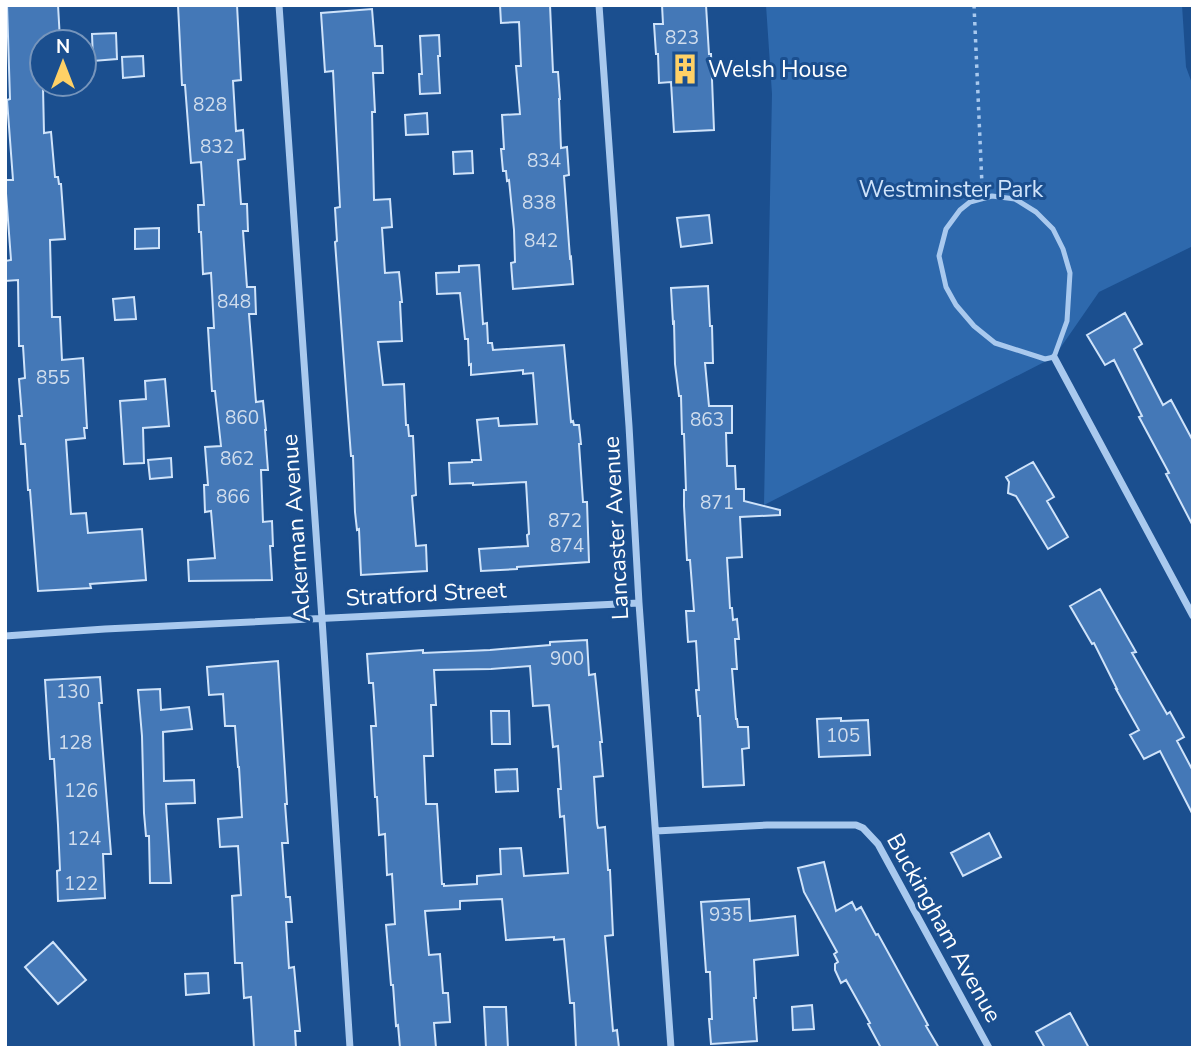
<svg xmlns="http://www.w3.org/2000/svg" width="1198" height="1053" viewBox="0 0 1198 1053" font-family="'Nunito Sans',sans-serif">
  <rect width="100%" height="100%" fill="#1b4f8f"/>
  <!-- green -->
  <path fill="#2e69ad" d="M766,5H1182L1186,67L1193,86V246L1099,292L1054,357L764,505L772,94Z"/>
  <!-- building -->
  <path fill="#4478b7" stroke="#cfe3fa" stroke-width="2" fill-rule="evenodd" d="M7,5H58L60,40L42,42L44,133L51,132L55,177H58L59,184H61L65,239L50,240L52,317H60L62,360L83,358L87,428H84L85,438L66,440L71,514L86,513L88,533L142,529L146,580L90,584L91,588L38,591L30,490H28L25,444H21L19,416H22L19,379L25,378L23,346H19L18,280L5,281V261L11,260L5,180H13L7,100L10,99Z
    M178,5H237L241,80L233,81L236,131L243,130L245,159L238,160L241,204H247L248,231H243L247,287H255L256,314H249L256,402L263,401L266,430H265L268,470H261L263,522L272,521L273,546H270L272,580L189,581L188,560L215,558L211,511L205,512L204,485H208L205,447L221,446L215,391H212L209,345L208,328H214L211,273L203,274L201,232H199L198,205H204L201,162L191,163L185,85H182Z
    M500,5H550L553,72H558L560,99H559L561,148L567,147L569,175L564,176L570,258L571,257L573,284L513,289L511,263L515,262L514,230L509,180L507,181L506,171H503L501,149H504L502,115L520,114L516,66H521L519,22L501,23Z
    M662,5H706L709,54H711L714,130L674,132L671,82L659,83L658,54H656L654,24H663Z
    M372,9L375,46H382L383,73H373L375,112H372L374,200L390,199L392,227L382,228L385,273L399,272L402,302H400L402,341L378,342L383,385L404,384L406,425H408L409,436H413L416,495L412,496L416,546L426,545L427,571L361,575L359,529L357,530L355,512L353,456H351L335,242L337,241L335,208L340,207L333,71L325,72L321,13Z
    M116,33L117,59L93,61L92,34Z
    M439,35L440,56H438L440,93L420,94L419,74H422L420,36Z
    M143,56L144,76L123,78L122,57Z
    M427,113L428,134L406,135L405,115Z
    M472,151L473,173L454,174L453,152Z
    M709,215L712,243L681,247L677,218Z
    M159,228V248L135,249V229Z
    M479,265L483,324L487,323L488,343H492L493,350L564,345L571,422L573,421L574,425H579L581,444H579L583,502H587L589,562L517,567V569L481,571L479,549L528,546L527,535L529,534L526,482L473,485V483L450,484L449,463L472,462V460H481L477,420L498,418L499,426L537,424L533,373L523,374V370L471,375V364L469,365L468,339H465L460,293L437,294L436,273L459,272V266Z
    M708,286L710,326H712L713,363H705L709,406H732V433H726L727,466H735L736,489H744V501L780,510V515L740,517L742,557L727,558L730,608H732L733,620L737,619L739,639H735L737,669H732L736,719H737L738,727H748L749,748L742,749L744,785L703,787L700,716H698L696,690H699L696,641L688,642L686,611H694L690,560H687L684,506V490H686L684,434H682L681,396H679L675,364L674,322L673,323L671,288Z
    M134,297L136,319L115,320L113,299Z
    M1125,313L1142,344L1134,349L1163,405L1171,400L1193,441V526L1166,474L1169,473L1139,417L1142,416L1114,360L1105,365L1087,335Z
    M165,379L169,426L143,428L144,463L124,464L120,401L146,399L145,381Z
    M171,458L172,477L150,479L148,460Z
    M1033,462L1054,497L1047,501L1068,537L1048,549L1016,496L1008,493L1009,482L1006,477Z
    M1100,589L1136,652L1132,653L1167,714L1170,712L1184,737L1177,741L1193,771V815L1160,751L1144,759L1130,735L1139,730L1116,689H1117L1094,643L1092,644L1070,606Z
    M587,640L589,675L595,674L602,742H600L603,776L594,777L597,823L598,828L605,827L608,870H610L613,935L605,936L613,1031L617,1030L619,1048H576L574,1003H570L564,939L554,940V937L506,940L502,899L460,901V909L425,911L429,955L440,954L443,993H448L450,1022L434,1023L436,1048H400L398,1025L396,1026L393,985H391L386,925L395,924L392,874L387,875L385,834L379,835L377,797H375L371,726H376L373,683H369L367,654L423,650V653L490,650L550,645V642ZM530,666L533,706L549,705L553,747L558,746L561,789H558L560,817L564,816L568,873L524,876L521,848L500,849L501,874L477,876V884L444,886V884H442L437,804H426L424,756H433L431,705H436L434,670L491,669Z
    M278,661L287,804H285L288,843H282L286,897H290L292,922H286L289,968L294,967L300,1031H295L296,1048H254L251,997L244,998L242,963H235L232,896L241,895L238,846L220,847L218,819L242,817L239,767H238L235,726H225L223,694L209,695L207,667Z
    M100,677L102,703H99L111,854H103L105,898L58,901L57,871L60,870L58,825L54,759H50L45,680Z
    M160,689L161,710L189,707L192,729L163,732L164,781L194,780L195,803L166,804L171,883H150L149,836H146L144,813L142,736L138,690Z
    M491,711H509L510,744H492Z
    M841,718V721L868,720L870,755L819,757L817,719Z
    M517,769L518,791L496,792L495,770Z
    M989,833L1001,857L963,876L951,853Z
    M824,862L836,911L852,902L856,910L861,907L876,935L878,934L928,1025L926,1026L939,1048H881L868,1024L870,1023L846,980L841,983L835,970V964L838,962L834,954L837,952L804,892L798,868Z
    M749,899L750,921L795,916L798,955L754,960L756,998H754L757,1041L711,1044L709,1019H712L710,972H706L701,902Z
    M53,942L86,980L58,1004L25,967Z
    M208,973L209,993L186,995L185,974Z
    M812,1005L814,1029L793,1030L792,1007Z
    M484,1007H506L508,1048H486Z
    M1070,1013L1089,1048H1045L1036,1032Z"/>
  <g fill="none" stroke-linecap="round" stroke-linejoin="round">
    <!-- path -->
    <path stroke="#a9c9ee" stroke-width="3.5" stroke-dasharray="3.5 5" stroke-linecap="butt" d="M974,5L982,185"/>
    <!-- service -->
    <path stroke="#a9c9ee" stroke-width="5" d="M992,196L1015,199L1036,212L1053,229L1063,249L1070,273L1067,321L1054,357L1045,359L995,343L974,326L956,305L946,287L939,256L946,229L960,210L970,202Z"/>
    <!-- minor -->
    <path stroke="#a9c9ee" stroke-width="7" d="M279,5L322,619L350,1048
      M599,5L629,426L639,603L671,1048
      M1054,357L1193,616
      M5,636L105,629L639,603
      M656,831L767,825H856L863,828L878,844L989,1048"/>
  </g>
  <!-- icons -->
  <defs>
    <g id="building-bare" transform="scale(2.415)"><path d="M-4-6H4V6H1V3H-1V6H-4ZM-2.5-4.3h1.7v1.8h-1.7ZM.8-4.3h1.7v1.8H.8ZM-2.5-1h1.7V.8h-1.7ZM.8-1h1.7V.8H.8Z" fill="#ffd166" stroke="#1b4f8f" stroke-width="2.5" paint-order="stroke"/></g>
  </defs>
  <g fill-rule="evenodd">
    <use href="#building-bare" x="685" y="69"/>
  </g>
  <g text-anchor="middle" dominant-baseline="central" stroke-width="6" stroke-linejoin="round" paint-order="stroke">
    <!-- number labels -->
    <g font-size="19" fill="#d0dded">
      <text x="682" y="38">823</text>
      <text x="210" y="105">828</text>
      <text x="217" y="147">832</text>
      <text x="544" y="161">834</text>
      <text x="539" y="203">838</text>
      <text x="541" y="241">842</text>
      <text x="234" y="302">848</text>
      <text x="53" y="378">855</text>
      <text x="242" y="418">860</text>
      <text x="707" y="420">863</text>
      <text x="237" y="459">862</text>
      <text x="233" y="497">866</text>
      <text x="717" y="503">871</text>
      <text x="565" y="521">872</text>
      <text x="567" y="546">874</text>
      <text x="567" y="659">900</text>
      <text x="73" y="692">130</text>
      <text x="843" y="736">105</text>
      <text x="75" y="743">128</text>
      <text x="81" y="791">126</text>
      <text x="84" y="839">124</text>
      <text x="81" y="884">122</text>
      <text x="726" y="915">935</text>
    </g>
    <!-- poi labels -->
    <g font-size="23" fill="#fff" stroke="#1b4f8f" text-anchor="start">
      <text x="708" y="69">Welsh House</text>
    </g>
    <!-- park labels -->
    <g font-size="23" fill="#cfe3fa" stroke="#1b4f8f">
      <text x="951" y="189">Westminster Park</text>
    </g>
    <!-- street labels -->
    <g font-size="23" fill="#fff" stroke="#1b4f8f">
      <text transform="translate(296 528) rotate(-94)">Ackerman Avenue</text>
      <text transform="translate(616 528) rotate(-93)">Lancaster Avenue</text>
      <text transform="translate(426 594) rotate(-3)">Stratford Street</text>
      <text transform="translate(944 928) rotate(61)">Buckingham Avenue</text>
    </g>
  </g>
  <!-- border -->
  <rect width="1198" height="1053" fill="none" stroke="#ffffff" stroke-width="14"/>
  <!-- north arrow -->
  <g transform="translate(63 63)"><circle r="33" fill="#1b4f8f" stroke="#7695bc" stroke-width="2"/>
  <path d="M0-5L12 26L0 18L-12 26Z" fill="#ffd166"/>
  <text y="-10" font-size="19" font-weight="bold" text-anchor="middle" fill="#ffffff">N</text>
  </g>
</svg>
